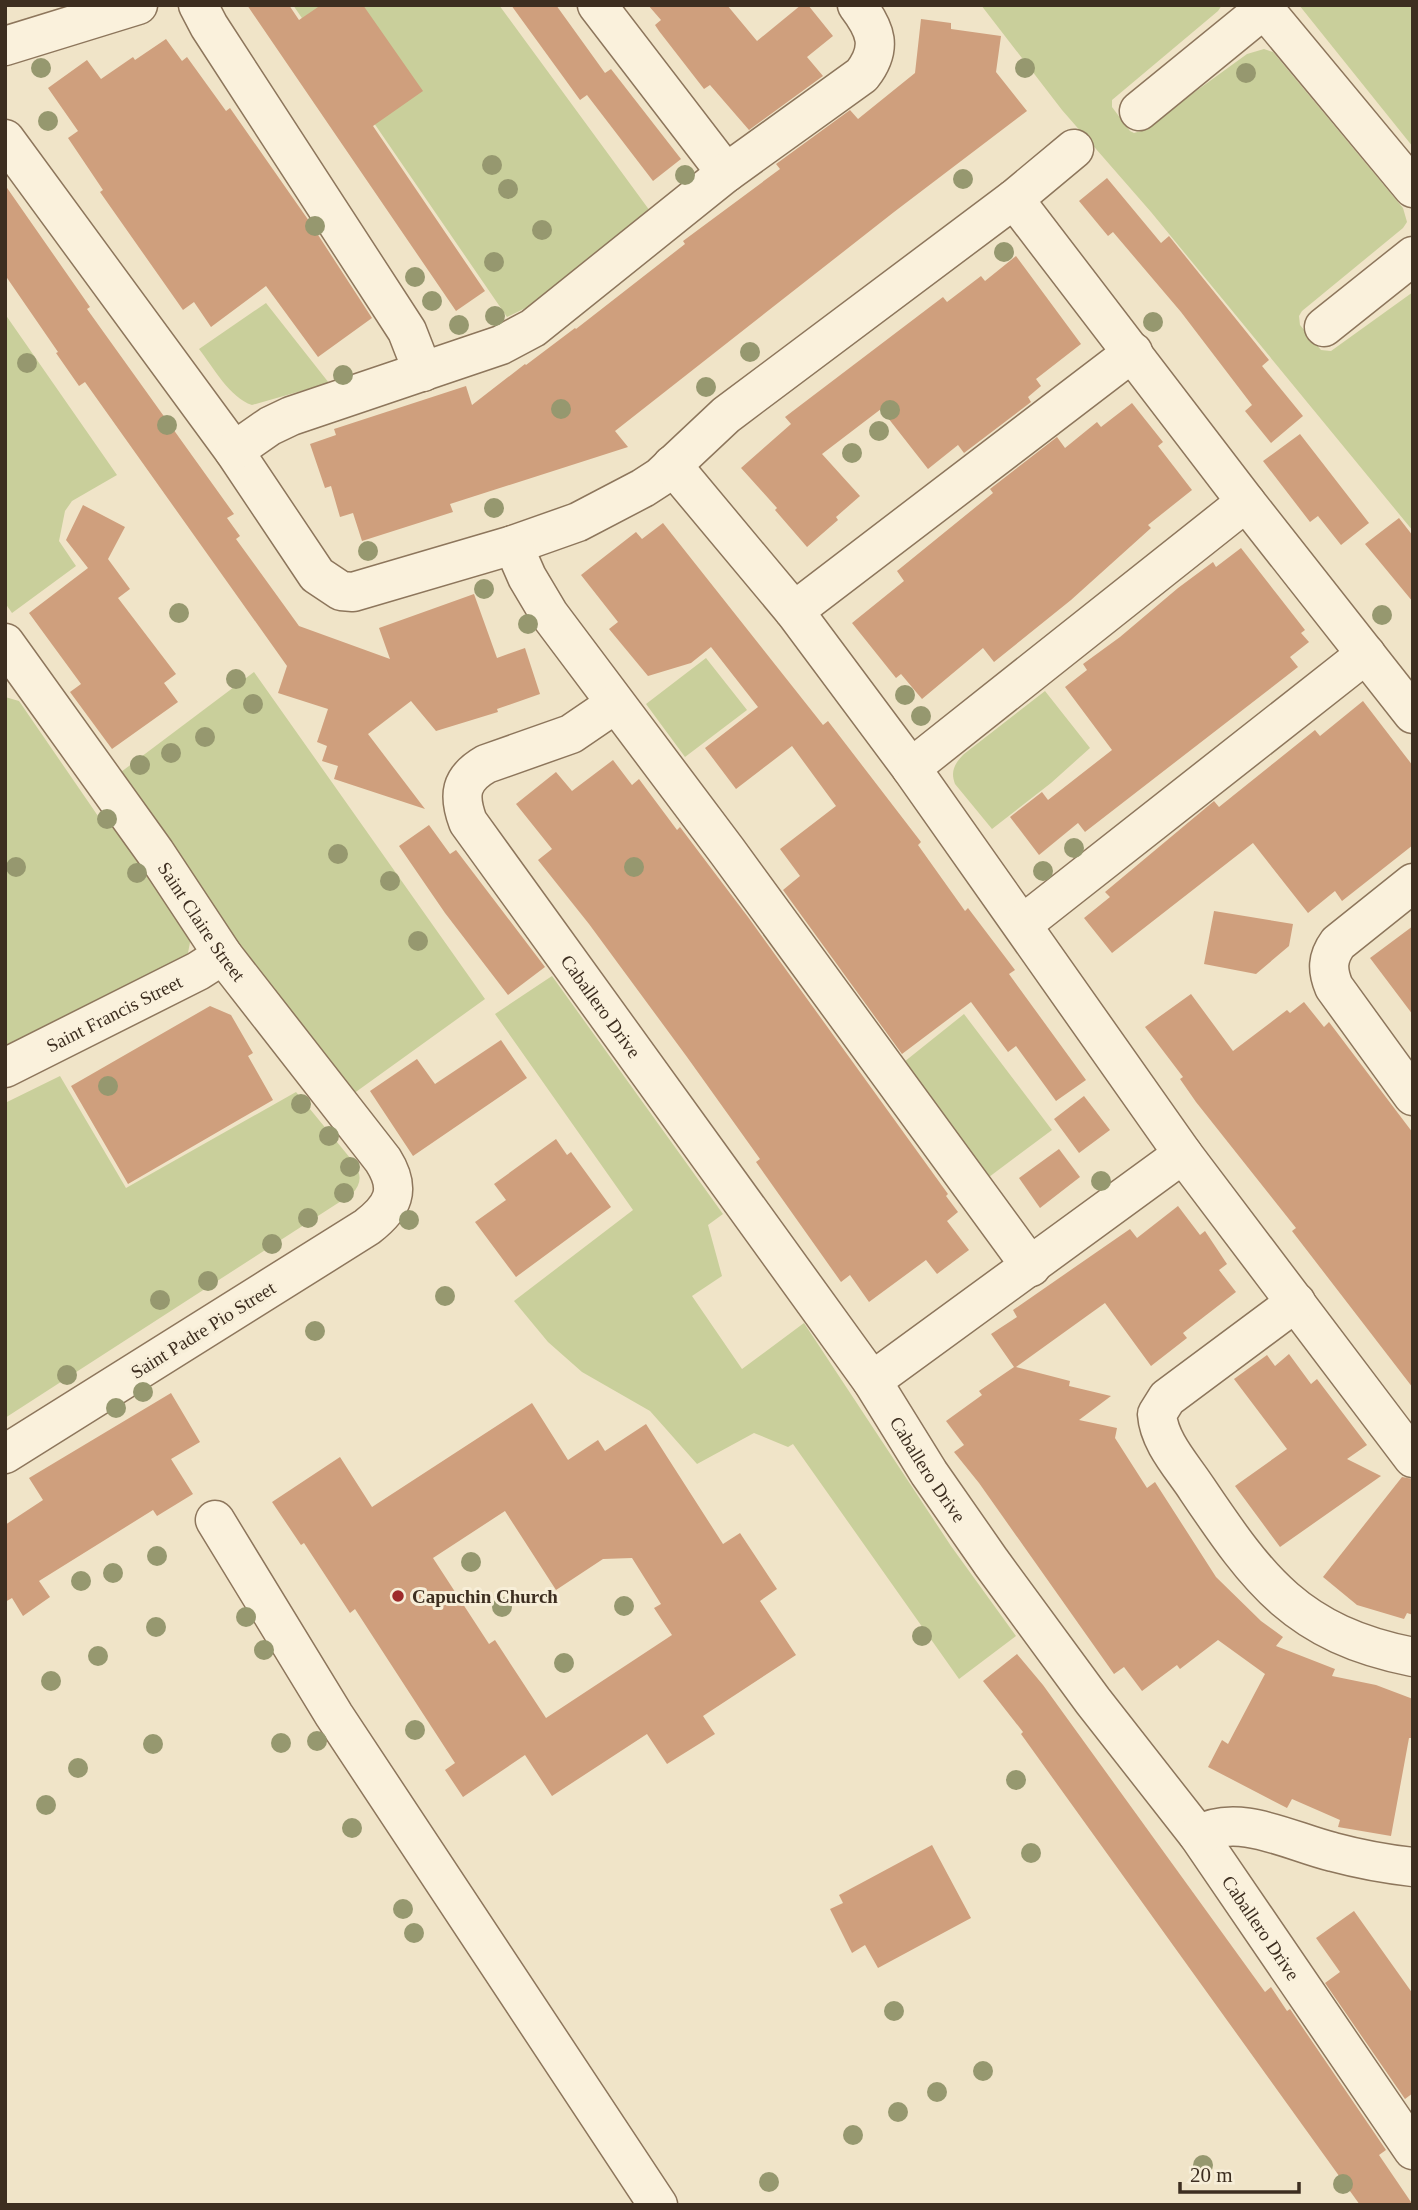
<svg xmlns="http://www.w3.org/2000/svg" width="1418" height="2210" viewBox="0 0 1418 2210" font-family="'Times New Roman',serif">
  <rect width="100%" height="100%" fill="#f0e4c8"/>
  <!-- green -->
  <path fill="#c9cf9b" d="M293,5H499L650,211L540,301L507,317Z
    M981,5H1222L1218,11L1112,100V107L1130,131L1134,133L1141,131L1247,54L1264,49L1273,52L1403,208L1407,222L1403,228L1302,311L1299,316L1300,325L1321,350L1331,351L1413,292V531L1151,212L1062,110Z
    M1299,5H1413V147Z
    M266,303L329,383L252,405C230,398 213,367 199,349Z
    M5,314L117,475L72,501L65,511L59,541L76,566L12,613L5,603Z
    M706,658L747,710L685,757L646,704Z
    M254,672L485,999L353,1094L265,987L121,772Z
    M1045,691L1090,748L1051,783L992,829L955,784C950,771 955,763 964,754Z
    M5,697L19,701L98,816L106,812L191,937L188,953L184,960L5,1052Z
    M552,976L723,1214L708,1225L722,1276L692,1296L742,1369L804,1323L951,1546L1016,1636L959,1679L793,1444L788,1447L754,1433L697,1464L650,1411L582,1372L548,1342L514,1301L633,1210L495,1014Z
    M964,1014L1052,1130L989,1177L904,1062Z
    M60,1076L126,1188L296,1092L355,1164C362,1176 361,1184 352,1194L5,1418V1103Z"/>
  <!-- building -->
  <path fill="#cf9f7d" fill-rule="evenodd" d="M247,5H289L299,20L321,5H363L423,91L373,126L485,291L456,311Z
    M511,5H556L605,73L611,69L681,159L653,181L587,95L580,100Z
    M648,5H727L757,41L801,5H808L833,36L807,57L823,76L749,130L710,85L704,89L659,31L655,25L661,20Z
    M921,19L951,23V29L1001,36L996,72L1027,111L894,212L615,431L628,447L450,504L453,512L362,541L353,513L340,517L331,486L325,488L310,444L336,435L334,429L466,386L472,405L525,364L526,365L575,328L576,329L685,244L683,241L780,169L776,164L850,110L858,119L915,73Z
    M166,39L182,61L187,57L226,111L230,108L309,221L372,318L318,357L266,286L211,327L194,302L183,310L100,192L103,190L68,138L78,131L48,88L87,60L101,79L133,57L135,60Z
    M1107,178L1161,243L1169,236L1269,360L1262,366L1303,416L1271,443L1245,411L1252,405L1181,312L1113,232L1108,236L1079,201Z
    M5,185L90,307L87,309L234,514L227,518L240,536L236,539L299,626L390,659L379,628L474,594L497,658L525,648L540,694L497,709L498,712L436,731L411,701L368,734L425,809L334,779L338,766L322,761L327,746L317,742L328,709L278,693L287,666L85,382L79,386L56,353L58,352L5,275Z
    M1016,256L1081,344L1036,379L1041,386L1028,397L1031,402L964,453L958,445L928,469L881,409L822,454L860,496L836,517L838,520L807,547L775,510L777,508L741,468L791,424L785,417L943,297L947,302L981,276L985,281Z
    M1132,403L1163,442L1158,446L1192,490L1148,525L1151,528L1071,600L994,662L983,648L922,699L901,674L896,678L852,623L904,581L897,571L993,493L990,489L1057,437L1065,448L1097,422L1101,427Z
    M1300,434L1369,523L1341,545L1318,516L1310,522L1263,461Z
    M83,505L125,527L108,559L130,589L118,598L176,674L164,683L178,702L112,749L70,692L81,684L29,613L88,568L66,540Z
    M1399,518L1413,536V602L1365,544Z
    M663,523L823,725L828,721L921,842L918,845L965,911L968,908L1015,970L1009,974L1086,1080L1056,1101L1016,1046L1008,1052L971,1002L902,1054L783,890L800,876L780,849L836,806L792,746L736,789L705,748L758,707L711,647L691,663L648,676L609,629L618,622L581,575L636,532L642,539Z
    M1241,548L1305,630L1301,633L1309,642L1290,657L1298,667L1085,832L1078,823L1039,855L1010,817L1042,792L1048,800L1112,750L1065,687L1087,670L1083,664L1120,637L1178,588L1213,562L1216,567Z
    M1363,701L1413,766V845L1342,901L1335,891L1308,913L1253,843L1112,953L1084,918L1110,897L1105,892L1214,801L1219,807L1315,730L1320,736Z
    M613,760L632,785L639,779L677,830L680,827L748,917L948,1194L946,1196L958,1212L947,1221L969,1250L937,1274L926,1260L869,1302L850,1275L841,1282L756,1162L760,1159L687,1057L589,924L538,860L552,849L516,804L556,772L572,791Z
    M429,825L450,854L456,850L545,967L508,995L445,913L399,846Z
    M1214,911L1293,924L1289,946L1256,974L1204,964Z
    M1413,926V1015L1370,958Z
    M1191,994L1233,1051L1287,1010L1290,1013L1304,1002L1324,1027L1329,1022L1413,1133V1388L1292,1231L1296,1228L1196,1102L1180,1079L1183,1077L1145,1027Z
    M210,1006L231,1015L253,1053L248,1056L273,1100L128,1184L71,1086Z
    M501,1040L527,1078L413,1156L370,1091L417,1059L435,1084Z
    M1084,1096L1110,1130L1079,1153L1054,1119Z
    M556,1139L567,1155L571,1152L611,1207L516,1277L475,1222L506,1200L494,1184Z
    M1059,1149L1080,1177L1040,1208L1019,1178Z
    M1178,1206L1200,1235L1205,1231L1227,1264L1219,1270L1236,1292L1183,1333L1187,1338L1151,1366L1105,1303L1016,1367L1070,1381L1069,1386L1111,1396L1079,1420L1117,1428L1115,1438L1147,1488L1155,1482L1216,1577L1261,1621L1283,1637L1276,1646L1335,1669L1332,1676L1376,1685L1413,1699V1738H1409L1391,1836L1338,1827L1340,1820L1292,1799L1287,1808L1208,1767L1222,1740L1228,1744L1265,1674L1218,1640L1180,1669L1177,1665L1142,1691L1124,1667L1114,1674L979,1483L954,1452L964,1445L946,1421L982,1395L979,1391L1014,1367L991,1334L1017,1317L1013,1310L1130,1229L1137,1238Z
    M1289,1354L1311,1384L1317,1379L1367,1445L1347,1459L1381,1476L1280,1547L1235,1486L1287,1449L1234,1379L1267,1355L1275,1366Z
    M171,1393L200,1442L171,1459L193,1494L157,1516L153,1510L39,1581L50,1597L23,1616L12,1598L5,1602V1525L43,1500L29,1478Z
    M532,1403L568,1460L598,1440L605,1451L646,1424L723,1544L740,1533L777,1589L760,1601L796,1655L703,1716L715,1734L667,1764L647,1734L552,1796L525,1755L463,1797L445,1770L455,1763L355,1609L350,1613L304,1543L301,1545L272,1502L340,1457L372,1507ZM505,1511L556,1590L603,1559L632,1558L661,1604L654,1608L672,1635L546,1718L495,1640L489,1644L433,1558Z
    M1402,1477L1413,1479V1615L1407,1613L1404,1619L1357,1605L1323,1577Z
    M1017,1654L1043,1685L1265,1992L1271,1987L1287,2011L1290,2009L1386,2150L1379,2155L1413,2205H1360L1021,1734L1023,1732L983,1681Z
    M932,1845L971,1918L878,1968L865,1945L852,1953L830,1909L843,1903L839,1895Z
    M1354,1911L1413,1994V2093L1405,2099L1325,1983L1340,1972L1316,1938Z"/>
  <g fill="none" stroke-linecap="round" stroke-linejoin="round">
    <!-- minor casing -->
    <g stroke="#8d765c" stroke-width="41">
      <g id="minor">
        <path d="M198,5L209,26L407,331L423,372"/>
        <path d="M597,5L726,173"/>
        <path d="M1261,5L1413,188"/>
        <path d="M5,46L138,5"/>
        <path d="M1139,111L1264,9"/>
        <path d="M5,139L234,451L317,575L341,591L353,592L513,545L578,522L643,488L660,477L726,415L1014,199L1074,149"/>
        <path d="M1014,199L1246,502L1413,714"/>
        <path d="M1324,327L1413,256"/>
        <path d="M234,451L270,426L291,416L501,345L533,328L726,173L862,75C883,48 876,30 857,5"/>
        <path d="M672,465L794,611L911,768L1183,1154L1413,1458"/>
        <path d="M513,545L527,577L549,614L727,851L1031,1267"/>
        <path d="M794,611L1133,352"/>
        <path id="s1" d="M5,643L155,852L223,955L383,1160C402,1190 393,1207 367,1227L5,1454"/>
        <path id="s2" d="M615,704L571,734L486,764C460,779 458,795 468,822L872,1381L929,1473L991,1562L1093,1701L1198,1835L1413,2150"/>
        <path d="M911,768L1246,502"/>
        <path d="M1413,883L1338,943C1327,958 1327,970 1334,987L1413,1096"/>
        <path d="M1023,924L1366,654"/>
        <path id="s3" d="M5,1068L198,971L223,955"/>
        <path d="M1296,1302L1167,1398L1157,1414C1159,1442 1182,1466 1197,1489C1259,1581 1297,1634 1413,1657"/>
        <path d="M872,1381L1183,1154"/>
        <path d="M215,1520L334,1715L658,2205"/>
        <path d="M1198,1835C1239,1812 1291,1842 1333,1852C1359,1859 1386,1864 1413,1867"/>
      </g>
    </g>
    <!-- minor -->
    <use href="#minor" stroke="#faf1dc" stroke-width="38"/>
  </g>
  <!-- trees -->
  <g fill="#96986f">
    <circle cx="41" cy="68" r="10"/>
    <circle cx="1025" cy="68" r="10"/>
    <circle cx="1246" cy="73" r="10"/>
    <circle cx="48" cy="121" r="10"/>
    <circle cx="492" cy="165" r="10"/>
    <circle cx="685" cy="175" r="10"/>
    <circle cx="963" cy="179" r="10"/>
    <circle cx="508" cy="189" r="10"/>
    <circle cx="315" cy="226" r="10"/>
    <circle cx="542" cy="230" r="10"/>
    <circle cx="1004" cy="252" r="10"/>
    <circle cx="494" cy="262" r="10"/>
    <circle cx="415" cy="277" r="10"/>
    <circle cx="432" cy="301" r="10"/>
    <circle cx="495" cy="316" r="10"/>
    <circle cx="1153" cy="322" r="10"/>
    <circle cx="459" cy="325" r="10"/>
    <circle cx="750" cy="352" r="10"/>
    <circle cx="27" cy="363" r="10"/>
    <circle cx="343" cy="375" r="10"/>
    <circle cx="706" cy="387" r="10"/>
    <circle cx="561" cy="409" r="10"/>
    <circle cx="890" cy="410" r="10"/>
    <circle cx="167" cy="425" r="10"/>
    <circle cx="879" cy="431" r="10"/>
    <circle cx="852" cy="453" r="10"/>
    <circle cx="494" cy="508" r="10"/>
    <circle cx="368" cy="551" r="10"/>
    <circle cx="484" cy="589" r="10"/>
    <circle cx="179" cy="613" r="10"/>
    <circle cx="1382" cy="615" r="10"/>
    <circle cx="528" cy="624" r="10"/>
    <circle cx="236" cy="679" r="10"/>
    <circle cx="905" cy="695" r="10"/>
    <circle cx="253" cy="704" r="10"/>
    <circle cx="921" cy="716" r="10"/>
    <circle cx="205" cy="737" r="10"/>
    <circle cx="171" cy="753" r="10"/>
    <circle cx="140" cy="765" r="10"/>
    <circle cx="107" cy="819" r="10"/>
    <circle cx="1074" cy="848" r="10"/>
    <circle cx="338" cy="854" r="10"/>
    <circle cx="16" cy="867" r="10"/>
    <circle cx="634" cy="867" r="10"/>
    <circle cx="1043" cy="871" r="10"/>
    <circle cx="137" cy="873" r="10"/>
    <circle cx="390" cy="881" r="10"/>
    <circle cx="418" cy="941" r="10"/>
    <circle cx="108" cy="1086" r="10"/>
    <circle cx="301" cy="1104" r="10"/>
    <circle cx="329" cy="1136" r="10"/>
    <circle cx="350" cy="1167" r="10"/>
    <circle cx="1101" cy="1181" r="10"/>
    <circle cx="344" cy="1193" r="10"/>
    <circle cx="308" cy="1218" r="10"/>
    <circle cx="409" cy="1220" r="10"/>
    <circle cx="272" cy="1244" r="10"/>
    <circle cx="208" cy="1281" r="10"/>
    <circle cx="445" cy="1296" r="10"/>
    <circle cx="160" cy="1300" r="10"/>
    <circle cx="315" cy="1331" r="10"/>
    <circle cx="67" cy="1375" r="10"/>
    <circle cx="143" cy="1392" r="10"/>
    <circle cx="116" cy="1408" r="10"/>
    <circle cx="157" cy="1556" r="10"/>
    <circle cx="471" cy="1562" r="10"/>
    <circle cx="113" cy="1573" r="10"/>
    <circle cx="81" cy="1581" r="10"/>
    <circle cx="624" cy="1606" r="10"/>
    <circle cx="502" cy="1607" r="10"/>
    <circle cx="246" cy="1617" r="10"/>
    <circle cx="156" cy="1627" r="10"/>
    <circle cx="922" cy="1636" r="10"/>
    <circle cx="264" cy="1650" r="10"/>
    <circle cx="98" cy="1656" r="10"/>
    <circle cx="564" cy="1663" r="10"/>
    <circle cx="51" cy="1681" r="10"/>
    <circle cx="415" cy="1730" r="10"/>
    <circle cx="317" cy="1741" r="10"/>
    <circle cx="281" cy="1743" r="10"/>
    <circle cx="153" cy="1744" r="10"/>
    <circle cx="78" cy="1768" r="10"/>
    <circle cx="1016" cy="1780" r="10"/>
    <circle cx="46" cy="1805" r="10"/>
    <circle cx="352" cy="1828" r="10"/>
    <circle cx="1031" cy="1853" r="10"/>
    <circle cx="403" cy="1909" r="10"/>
    <circle cx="414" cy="1933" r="10"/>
    <circle cx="894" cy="2011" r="10"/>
    <circle cx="983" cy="2071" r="10"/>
    <circle cx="937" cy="2092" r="10"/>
    <circle cx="898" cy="2112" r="10"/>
    <circle cx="853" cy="2135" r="10"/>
    <circle cx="1203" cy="2165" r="10"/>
    <circle cx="769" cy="2182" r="10"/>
    <circle cx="1343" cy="2184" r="10"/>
  </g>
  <!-- markers -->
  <circle fill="#9e2a2b" stroke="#f7eed8" stroke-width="2.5" cx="398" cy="1596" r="7"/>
  <g text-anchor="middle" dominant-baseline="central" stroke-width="6" stroke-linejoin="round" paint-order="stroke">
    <!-- street labels -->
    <g font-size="19" fill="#3d2e20" stroke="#f7eed8">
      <text stroke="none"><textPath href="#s1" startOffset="341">Saint Claire Street</textPath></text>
      <text stroke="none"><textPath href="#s2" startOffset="439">Caballero Drive</textPath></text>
      <text stroke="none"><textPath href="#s3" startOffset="122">Saint Francis Street</textPath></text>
      <text transform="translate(203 1330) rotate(-32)">Saint Padre Pio Street</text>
      <text stroke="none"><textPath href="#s2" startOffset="1006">Caballero Drive</textPath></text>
      <text stroke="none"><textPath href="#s2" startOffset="1573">Caballero Drive</textPath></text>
    </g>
    <!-- poi labels -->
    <g font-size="19" font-weight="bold" fill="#3d2e20" stroke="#f7eed8" text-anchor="start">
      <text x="412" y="1596">Capuchin Church</text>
    </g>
  </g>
  <!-- border -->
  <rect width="1418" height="2210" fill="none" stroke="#3d2e20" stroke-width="14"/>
  <!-- scale -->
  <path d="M1180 2182v10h119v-10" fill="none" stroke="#3d2e20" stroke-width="3.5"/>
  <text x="1190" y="2182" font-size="21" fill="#3d2e20" stroke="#f7eed8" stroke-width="5" paint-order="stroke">20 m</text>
</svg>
